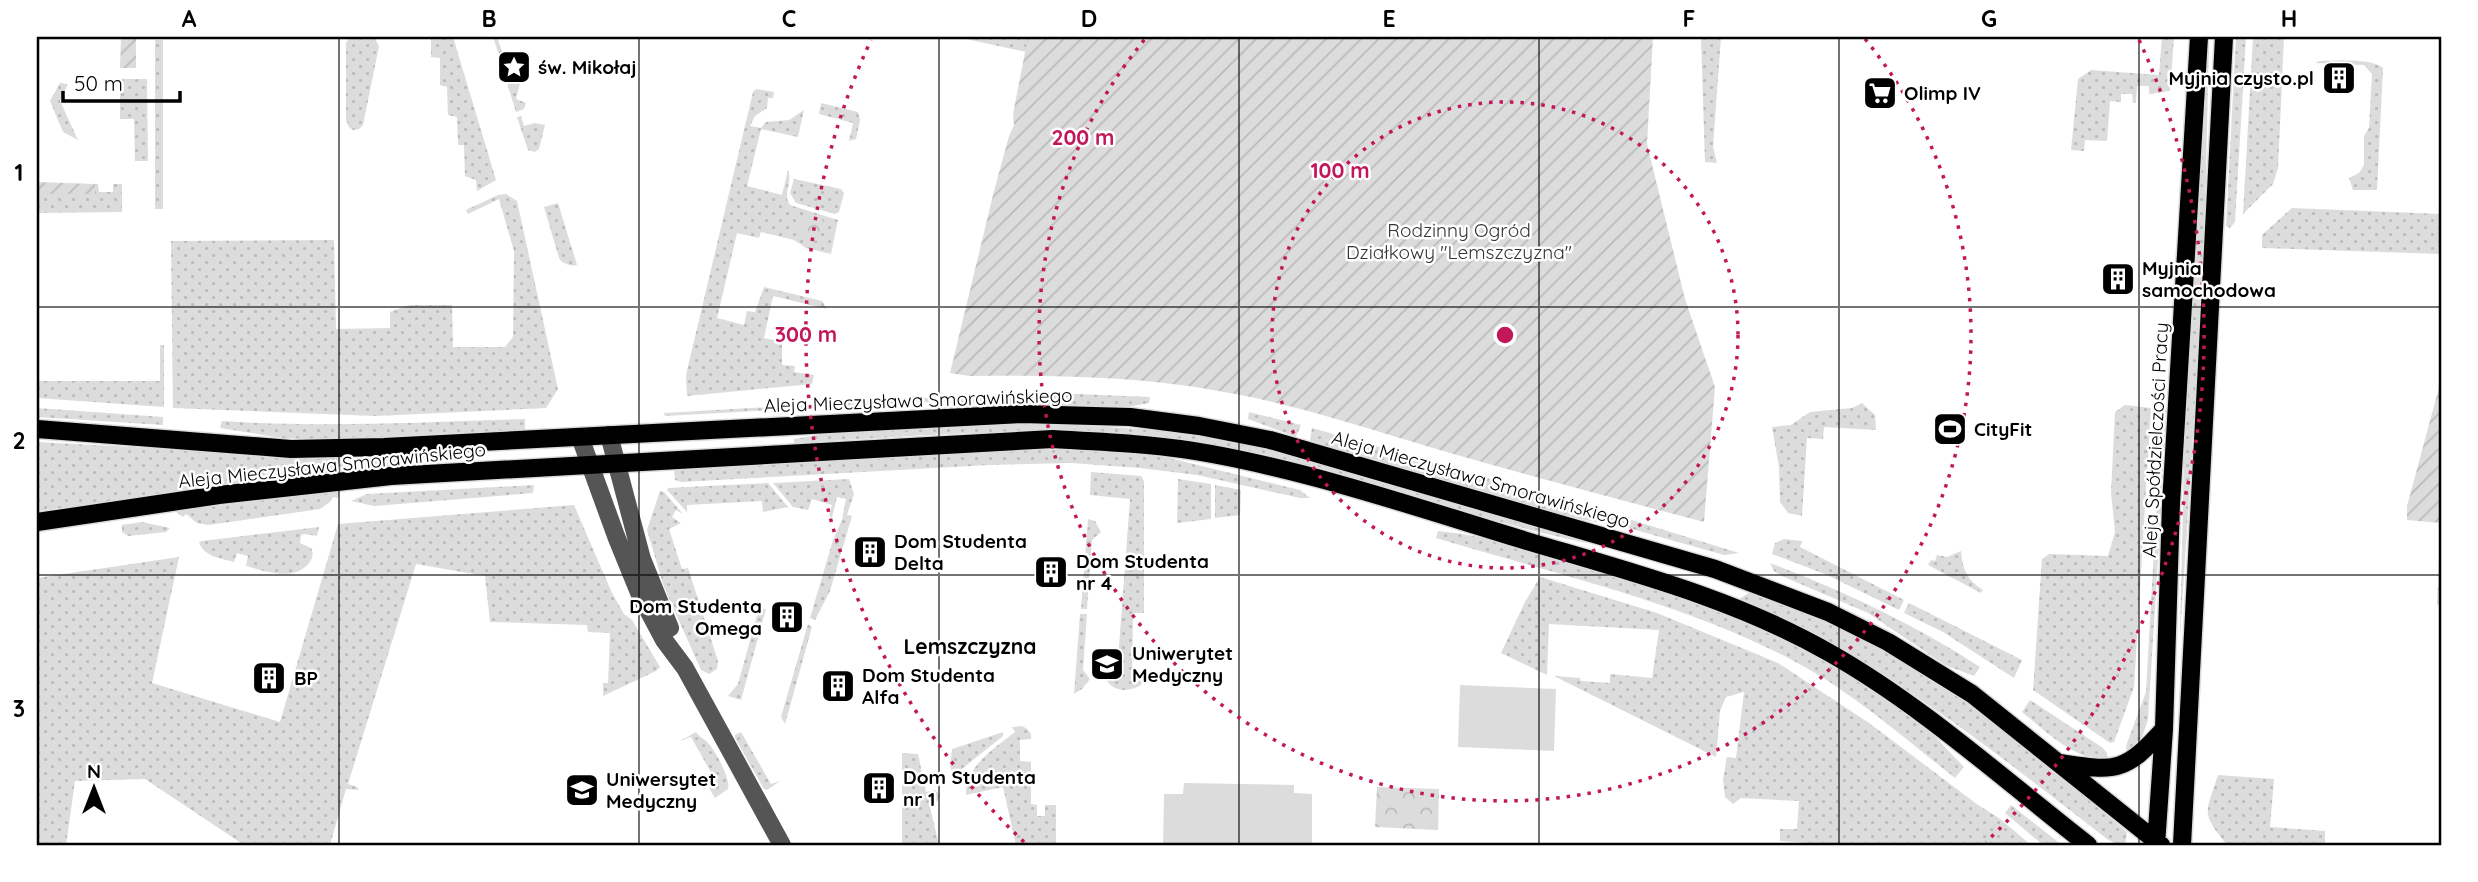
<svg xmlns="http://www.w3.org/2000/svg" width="2478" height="882" viewBox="0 0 2478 882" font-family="Quicksand,sans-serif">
  <defs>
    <pattern id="grass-dots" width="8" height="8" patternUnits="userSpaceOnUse" patternTransform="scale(1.75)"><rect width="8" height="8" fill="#dcdcdc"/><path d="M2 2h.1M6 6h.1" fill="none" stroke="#bbb" stroke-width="1.8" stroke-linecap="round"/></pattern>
    <pattern id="park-crowns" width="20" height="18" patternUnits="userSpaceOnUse" patternTransform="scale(1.75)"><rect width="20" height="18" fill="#dcdcdc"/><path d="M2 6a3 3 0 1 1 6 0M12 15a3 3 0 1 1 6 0" fill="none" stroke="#bbb"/></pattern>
    <pattern id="garden-furrows" width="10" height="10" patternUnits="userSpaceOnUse" patternTransform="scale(1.75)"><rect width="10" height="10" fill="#dcdcdc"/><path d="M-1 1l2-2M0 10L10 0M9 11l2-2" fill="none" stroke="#bbb"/></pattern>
  </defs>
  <rect width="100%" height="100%" fill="#fff"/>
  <!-- grass -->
  <path fill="url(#grass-dots)" d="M350,37H374L379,46L363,125L359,129L353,130L349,127L346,120V43Z
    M431,37H453L496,180L477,191L476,180L465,176L464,145H458L457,117L448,115L447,87L440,85V58L431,57Z
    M493,37H497L504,57C513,55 520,53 525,64L516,99L526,103L524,109L516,112L504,73L516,69L515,64L503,67Z
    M957,37H1028L1026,52Z
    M1701,37H1721L1713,147L1717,163L1705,162Z
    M2162,37H2174L2170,91L2149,94V86H2137L2136,103H2133L2132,94H2121V102L2110,101L2107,141L2085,140L2084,151L2071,150L2078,79L2091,70L2159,75Z
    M2209,37L2204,265L2180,637L2184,454Z
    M2236,37H2246L2235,222L2230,228L2226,226Z
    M2253,37H2284L2278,168L2273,184L2243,214Z
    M155,40H163V209H155Z
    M2319,61C2335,61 2372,58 2383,68L2377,190H2353L2349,178L2359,173L2364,165V136L2369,128L2372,74L2364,65L2315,63Z
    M120,79H147L148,161H135L134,119H120Z
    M60,83L68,84L60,101L78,140L63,132L50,101Z
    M756,89L774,92L773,98H768L767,108L755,116L750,126L761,128L766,122L789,120L804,110L798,137L761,129L747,186L782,195L788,170C793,183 782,194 790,205L838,220L831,254L806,248L794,240L761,232L759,238L737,233L717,318L744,325L747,311L755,312L764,287L822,301L827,309L773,296L764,338L782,342V365L795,366L794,372L814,375L812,384L687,396L686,375L753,92Z
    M821,103L858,112L860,120L856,139L849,141L853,123L819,114Z
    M521,116L524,126L535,123L545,125L539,149L535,152L528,150L517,117Z
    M794,179L841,189L844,193L839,212L835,214L796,203L790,193Z
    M95,184H98L99,192H113V184H122V212L37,213V194H95Z
    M506,194L517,201L558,389L546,408L376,416L173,408L171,241L334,240L336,329L390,328V312L409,305H452L453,347H505L513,337L514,251L499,199L468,214L466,210L498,195Z
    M558,203L577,265C573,267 562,264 559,258L544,207Z
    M2292,208L2441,214V254L2262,248V235Z
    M160,345H164V407L37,398V381H160Z
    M1029,392L1150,397L1149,403L1122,408L917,402L665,416L664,413Z
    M1862,403L1875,415L1876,430L1824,427L1823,439L1807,438L1802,516L1788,513L1780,502L1779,467L1772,427L1791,425L1810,412L1852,408Z
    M2125,405L2151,408L2134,687L2114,742L2110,743L2033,690L2042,559L2049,554L2108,556L2115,532L2111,492L2115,412Z
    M2162,407L2167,412L2148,720L2140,743L2127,754L2126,746L2146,692Z
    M37,408L163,417V425L37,417Z
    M1249,412L1301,425L1296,437L1248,419Z
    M525,419V431L402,438L324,439L282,438L220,428L222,421C323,428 424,422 525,419Z
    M1042,423L1171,431L1268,449L1588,541L1587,543C1506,526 1426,500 1346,478C1311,468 1275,456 1239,450C1091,422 943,433 794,444V439L830,433L864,430Z
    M1312,428L1583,505L1739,553L1724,555L1632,529L1565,516L1310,441Z
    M37,442L321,457L431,454V459L368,470L37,511Z
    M1011,449L1107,451L1157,455L1300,490L1310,498H1300L1197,475L1140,468L1071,463L989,465L681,482L675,480L674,469Z
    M1091,472L1141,476L1144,481V613H1133L1132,675L1144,677L1141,685C1128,693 1110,692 1105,676L1107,673H1117L1130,499L1090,495Z
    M849,479L854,494L847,515L852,516L830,591L815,620L810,618L833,540L842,520L846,499L837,497L832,518L829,515L832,505L812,499L808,510L793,507L773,483Z
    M1178,479L1211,484V519L1177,523Z
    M768,483L788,507L763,512L762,501L687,505V512L667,490L668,488Z
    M534,485L533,493L374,506L351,501L367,494Z
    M1215,485L1241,490L1240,515L1215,518Z
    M339,491L338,498L333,497L330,502L320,509L208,525L197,523L186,514L183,517L175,511Z
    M660,491L664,492L683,514L676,510L672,517L681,523L669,529L682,569L688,568L718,661L717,669L709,674L701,670L664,587L647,530Z
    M574,505L612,593L624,614L632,620L660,667L656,671L603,696V683H608L610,633L588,632L587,625L490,622L485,576L416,564L348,784L357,787L359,790L346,789L330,845H244L145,779L75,781L66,845H37V578L179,557L152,683L280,722L338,524Z
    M1088,519L1095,521L1101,532L1092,540L1087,609H1081Z
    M142,522L170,528L166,532L128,536L122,532V525Z
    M319,527L317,536L305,534L301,535L300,543L311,548C314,554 313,557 309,563C294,582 265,571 246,566L248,556L237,553L234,562C220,558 204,557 199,542L202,541Z
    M1438,531C1486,535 1531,551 1577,565C1697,600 1820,641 1919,722C1935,735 1949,752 1964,767L1955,778C1904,738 1850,690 1792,660C1685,603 1552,573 1436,538Z
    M1784,539L1802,541L1800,547L1904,600L1899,610L1825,574L1772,554L1775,543Z
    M1961,551C1962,569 1968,581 1983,590L1981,593L1928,565L1931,560L1935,561L1937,555L1947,557Z
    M1770,563C1843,591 1914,624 1980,667L1974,676L1945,665L1868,613L1782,576L1774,571Z
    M1540,577L1657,613L1778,663L1869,723L1978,805L1999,818L2031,845H1840L1780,841V829H1797L1799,801L1741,798L1733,804L1725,797L1723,780L1727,757L1736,758L1744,692L1726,697L1720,711L1716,757L1554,676L1580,678L1581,681L1610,683V674L1652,678L1659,630L1549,624L1547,675L1501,653L1525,602Z
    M1754,590C1826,620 1898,652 1962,697C2019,739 2072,786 2127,832L2125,845H2118L2107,839C1992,750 1875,655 1739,599Z
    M1909,603L2022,660L2014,678L1943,632L1904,613Z
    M759,608L766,609L741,700L728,696L738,684Z
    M1080,614H1087L1083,670L1090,679L1082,689L1074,694Z
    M808,624L812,627L785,724L781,717Z
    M2030,700L2103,748L2107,753L2108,761C2073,759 2048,733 2022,712Z
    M1022,726C1028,729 1032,732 1031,739L1020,740V761L1031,762V804L1037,805V816H1045V805H1056V845H1016L1003,787L966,795C965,766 995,748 1015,732L1012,727Z
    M696,732C700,738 704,738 708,743C716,751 731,780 728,789L715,798L709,788L717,783L691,737L680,741Z
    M741,732L771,784L780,781L767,790L764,789L735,738V735Z
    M1003,732V736L953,776L950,765L952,749Z
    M902,753L918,754L926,792L935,790L940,795L938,801L929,803L939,845H902Z
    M2218,775L2274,779L2270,827L2325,831V843L2349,845H2227C2201,812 2205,815 2218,775Z
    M2011,805L2062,845H2043L2005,813Z"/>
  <!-- park -->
  <path fill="url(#park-crowns)" d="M801,215L823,220L818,241L796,236Z
    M1377,787L1439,789L1438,830L1375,827Z"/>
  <!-- garden -->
  <path fill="url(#garden-furrows)" d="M121,37H136V68H120Z
    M1028,37H1653L1647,144L1685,299L1715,387L1704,522C1617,499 1530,476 1443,451C1369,429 1295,404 1219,391C1136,376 1053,375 970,376L950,373L994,191L1009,136L1014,125L1013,114Z
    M37,182L95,184V194H37Z
    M2441,380V606L2437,604L2441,523L2407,520V506Z"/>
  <!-- pitch -->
  <path fill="#dcdcdc" d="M1460,685L1556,689L1554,751L1458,747Z
    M1184,783L1294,785V793L1312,794V845H1163L1164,794H1183Z"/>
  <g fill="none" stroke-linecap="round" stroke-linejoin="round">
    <!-- major casing -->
    <g stroke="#dbdbdb" stroke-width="21">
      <path id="major" d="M37,429L291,449L384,447L1021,414L1130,417L1199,426L1270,440L1715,569L1828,612L1888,642L1972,694L2161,845
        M37,522L219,495L391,476L1053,439C1106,442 1159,444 1212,454C1320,474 1425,510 1530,542C1631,572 1735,599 1828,652C1922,705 2003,779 2088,845
        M2060,763C2117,772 2125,772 2164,729
        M2156,845L2164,729L2171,504L2199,37
        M2182,845L2224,37"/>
    </g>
    <!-- minor -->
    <path stroke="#555" stroke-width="18" d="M609,435L642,559L670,628
      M580,437L616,536L640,595L664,640L685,668L782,845"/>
    <!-- major -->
    <use href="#major" stroke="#000" stroke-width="18"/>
  </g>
  <!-- grid -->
  <path fill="none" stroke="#000" stroke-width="2" stroke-opacity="0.55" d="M339,37V845M639,37V845M939,37V845M1239,37V845M1539,37V845M1839,37V845M2139,37V845M37,307H2441M37,575H2441"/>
  <!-- distance rings -->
  <g fill="none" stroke="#c2185b" stroke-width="3.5" stroke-dasharray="3.5 7">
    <circle cx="1505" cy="335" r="233"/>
    <path d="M1865 39A466 466 0 1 1 1145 39"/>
    <path d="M1024 842A699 699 0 0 1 871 40M2139 40A699 699 0 0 1 1986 842"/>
  </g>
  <!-- icons -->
  <defs>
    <g id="sight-square" transform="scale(1.75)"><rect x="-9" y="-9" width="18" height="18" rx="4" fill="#000" stroke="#fff"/><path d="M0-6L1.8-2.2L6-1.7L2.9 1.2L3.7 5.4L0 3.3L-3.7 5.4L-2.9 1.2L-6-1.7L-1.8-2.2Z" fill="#fff"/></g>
    <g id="building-square" transform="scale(1.75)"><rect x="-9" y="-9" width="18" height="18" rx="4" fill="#000" stroke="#fff"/><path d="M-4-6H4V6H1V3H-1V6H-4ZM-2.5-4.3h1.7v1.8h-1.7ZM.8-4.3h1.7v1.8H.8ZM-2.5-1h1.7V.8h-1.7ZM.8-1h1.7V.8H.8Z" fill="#fff"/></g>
    <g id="supermarket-square" transform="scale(1.75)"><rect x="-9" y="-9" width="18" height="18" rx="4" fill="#000" stroke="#fff"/><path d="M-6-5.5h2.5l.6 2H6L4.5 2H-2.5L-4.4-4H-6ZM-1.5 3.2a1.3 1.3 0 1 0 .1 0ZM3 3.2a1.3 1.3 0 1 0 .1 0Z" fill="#fff"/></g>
    <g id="stadium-square" transform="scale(1.75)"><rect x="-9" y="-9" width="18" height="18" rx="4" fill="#000" stroke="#fff"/><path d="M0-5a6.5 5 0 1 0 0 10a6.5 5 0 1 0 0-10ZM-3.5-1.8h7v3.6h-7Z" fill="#fff"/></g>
    <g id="university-square" transform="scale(1.75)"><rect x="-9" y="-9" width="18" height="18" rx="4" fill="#000" stroke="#fff"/><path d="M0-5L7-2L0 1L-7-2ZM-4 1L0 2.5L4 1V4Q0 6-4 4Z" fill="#fff"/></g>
  </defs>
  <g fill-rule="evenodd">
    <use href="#sight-square" x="514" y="67"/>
    <use href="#building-square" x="2339" y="78"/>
    <use href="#supermarket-square" x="1880" y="93"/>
    <use href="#building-square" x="2118" y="279"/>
    <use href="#stadium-square" x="1950" y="429"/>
    <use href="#building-square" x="870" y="552"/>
    <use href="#building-square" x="1051" y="572"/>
    <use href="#building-square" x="787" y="617"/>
    <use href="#university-square" x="1107" y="664"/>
    <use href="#building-square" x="269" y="678"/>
    <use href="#building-square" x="838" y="686"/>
    <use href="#building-square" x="879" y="788"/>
    <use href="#university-square" x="582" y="790"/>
  </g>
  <g text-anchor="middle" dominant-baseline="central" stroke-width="5" stroke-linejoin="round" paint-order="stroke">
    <!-- poi labels -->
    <g font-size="19" font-weight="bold" fill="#000" stroke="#fff" text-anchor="start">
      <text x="538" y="67">św. Mikołaj</text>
      <text x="2314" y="78" text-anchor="end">Myjnia czysto.pl</text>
      <text x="1904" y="93">Olimp IV</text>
      <text x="2142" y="268">Myjnia<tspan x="2142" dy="22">samochodowa</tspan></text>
      <text x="1974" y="429">CityFit</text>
      <text x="894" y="541">Dom Studenta<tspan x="894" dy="22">Delta</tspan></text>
      <text x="1076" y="561">Dom Studenta<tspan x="1076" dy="22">nr 4</tspan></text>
      <text x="762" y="606" text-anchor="end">Dom Studenta<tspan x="762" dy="22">Omega</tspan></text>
      <text x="1132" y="653">Uniwerytet<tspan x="1132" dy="22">Medyczny</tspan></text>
      <text x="862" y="675">Dom Studenta<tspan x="862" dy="22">Alfa</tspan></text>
      <text x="294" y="678">BP</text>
      <text x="903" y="777">Dom Studenta<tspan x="903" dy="22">nr 1</tspan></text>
      <text x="606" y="779">Uniwersytet<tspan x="606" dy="22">Medyczny</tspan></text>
    </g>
    <!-- park labels -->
    <g font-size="19" fill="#333" stroke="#fff">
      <text x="1459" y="230">Rodzinny Ogród<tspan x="1459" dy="22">Działkowy "Lemszczyzna"</tspan></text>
    </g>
    <!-- street labels -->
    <g font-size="19" fill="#000" stroke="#fff">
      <text transform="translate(918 400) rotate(-2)">Aleja Mieczysława Smorawińskiego</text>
      <text transform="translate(2155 440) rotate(-87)">Aleja Spółdzielczości Pracy</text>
      <text transform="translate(332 465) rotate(-6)">Aleja Mieczysława Smorawińskiego</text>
      <text transform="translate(1481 479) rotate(16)">Aleja Mieczysława Smorawińskiego</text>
    </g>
    <!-- neighbourhood labels -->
    <g font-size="21" font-weight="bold" fill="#000" stroke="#fff">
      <text x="970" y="646">Lemszczyzna</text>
    </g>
  </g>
  <circle cx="1505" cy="335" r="10" fill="#c2185b" stroke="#fff" stroke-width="3.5"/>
  <g font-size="21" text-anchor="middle" font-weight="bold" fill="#c2185b" stroke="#fff" stroke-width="5" stroke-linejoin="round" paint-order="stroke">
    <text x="1083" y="145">200 m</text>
    <text x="1340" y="178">100 m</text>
    <text x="806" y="342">300 m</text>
  </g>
  <!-- border -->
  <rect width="2478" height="882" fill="none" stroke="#ffffff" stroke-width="77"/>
  <!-- north arrow -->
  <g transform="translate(94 788)" stroke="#ffffff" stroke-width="5" paint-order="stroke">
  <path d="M0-5L12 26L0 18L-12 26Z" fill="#000000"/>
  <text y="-10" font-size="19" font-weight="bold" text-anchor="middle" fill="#000000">N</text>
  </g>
  <!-- scale -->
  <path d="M63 91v10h117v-10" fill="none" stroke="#000000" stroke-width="3.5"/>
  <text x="74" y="91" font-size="21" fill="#000000" stroke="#ffffff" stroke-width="5" paint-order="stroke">50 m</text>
  <rect x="38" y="38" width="2402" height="806" fill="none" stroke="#000" stroke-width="2.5"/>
  <g font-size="23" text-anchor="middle" font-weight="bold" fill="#000">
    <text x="189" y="27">A</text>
    <text x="489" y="27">B</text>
    <text x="789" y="27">C</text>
    <text x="1089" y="27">D</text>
    <text x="1389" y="27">E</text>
    <text x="1689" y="27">F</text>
    <text x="1989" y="27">G</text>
    <text x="2289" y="27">H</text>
    <text x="19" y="181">1</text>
    <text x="19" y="449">2</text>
    <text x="19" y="717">3</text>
  </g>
</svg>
